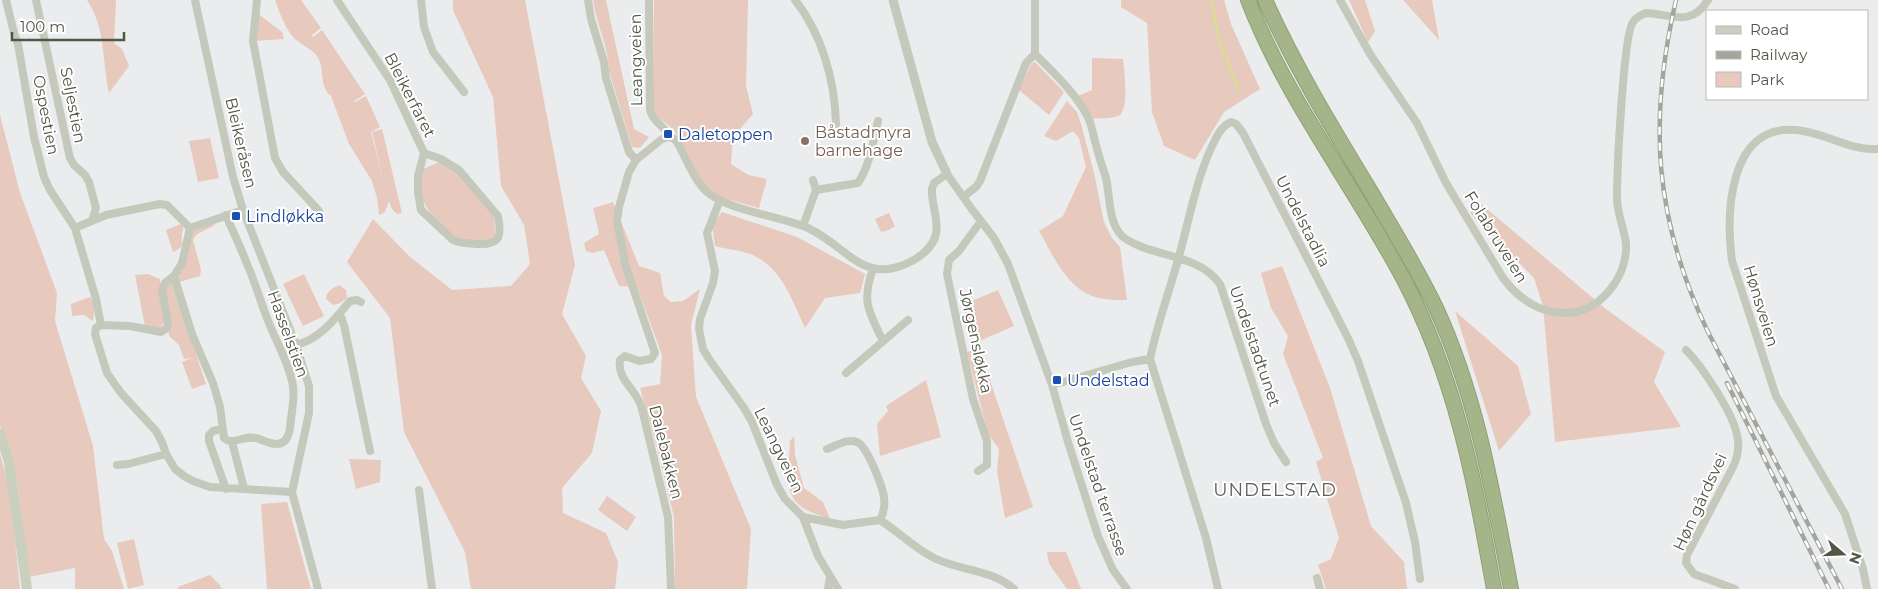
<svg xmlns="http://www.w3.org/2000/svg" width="1878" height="589" viewBox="0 0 1878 589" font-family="Montserrat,sans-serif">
  <rect width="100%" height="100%" fill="#ebecee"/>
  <!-- green -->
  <path fill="#e7c9be" d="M87,0H116L114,43L122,49L129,66L109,93C102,61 106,28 87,0Z
    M275,0H301L321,28L312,35L313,37L322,30L365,94L354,101L355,102L366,96L380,127L371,132L385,187L372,132L382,129L402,213L397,214L392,209L389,201L385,212L379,215L377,198L372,181L349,144L331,96C318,85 326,70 317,56C312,49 302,45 295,39C285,29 280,13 275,0Z
    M453,0H525L575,265L562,314L586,356L581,378L601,411L592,453L562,488L563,513L606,533L618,562L615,589H471L465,552L404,432L390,318L347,262L373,219L409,256L452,290L511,286L530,264L524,225L501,186L493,97L453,10Z
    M593,0H606L634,129L649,137L640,148L632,147L609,71C609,47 596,24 593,0Z
    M654,0H748L746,86L753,114L733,137L731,164L748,175L767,179L759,208L715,196L702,183L674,130L653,113Z
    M1121,0H1224L1231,24L1260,89L1224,112L1195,160L1164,146L1152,112L1147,23L1121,7Z
    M1349,0H1365L1375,31L1368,42Z
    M1403,0H1432L1439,40Z
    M256,12L282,32L284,39L253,41Z
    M1092,58L1123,59C1124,70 1130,112 1118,116C1110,119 1098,118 1090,119L1078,96L1092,90Z
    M1035,62L1064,92L1049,115L1019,90L1031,64Z
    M1067,101L1077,112L1081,124L1094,173L1104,222L1112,238L1120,247L1127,300C1116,300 1103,300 1092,296C1065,285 1053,255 1039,231L1063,216L1086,167L1079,138L1073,131L1056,141L1044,136Z
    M0,115L20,193L57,293L55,321L93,446L104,539L112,551L124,589H75V568L29,577L17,481L0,426Z
    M210,138L219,178L198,182L189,141Z
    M440,162L456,171L494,215L495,236L491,241L463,240L456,238C434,218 413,203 423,169Z
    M613,202L639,266L660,273L664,296L671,302L683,301L700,289L691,325L696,397L751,529L747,589H675L674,517L658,452L640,388L660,384L662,355L637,287L619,286L604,250L592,253L586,251L584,243L599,234L593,208Z
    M1481,204L1606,309L1665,352L1654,382L1681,427L1555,442L1543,306L1534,278L1470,213Z
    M722,212L797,237L865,274L860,293L825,298L805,328C792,300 781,266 750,254C739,250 726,249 715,246L712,225Z
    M889,213L895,226L889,230L881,232L875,219Z
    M181,224L183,226C184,229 182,231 182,234C181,246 185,246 173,252L166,230Z
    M215,224V225L196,235L193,240L201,270L200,276L179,282L178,277L192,232L201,227Z
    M1282,266L1330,388L1371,526L1404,562L1407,589H1326L1318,565L1331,559L1339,538L1316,462L1323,458L1283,354L1288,336L1271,308L1261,273Z
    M148,274L160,279L165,322L159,329L145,326L135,275Z
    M304,274L324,316L303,326L283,284Z
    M172,282L206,384L192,389L182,362L192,358L184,359L179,345L169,336L165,287Z
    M339,285L346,290L347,298L340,303L333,305L326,299C327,290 332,289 339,285Z
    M998,290L1014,326L977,342L962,305Z
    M90,297L95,306L93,321L84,315L72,316L71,304Z
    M1455,311L1518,366L1531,414L1499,451Z
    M979,348L1033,507L1005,518L997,471L999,449L988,434L967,352Z
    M926,380L941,437L880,456L877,424L888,411L886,406Z
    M794,436L795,455L804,488L823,502L830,519C779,504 788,486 790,441Z
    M0,454L10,490L20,589H0Z
    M349,459L381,460L380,482L356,489Z
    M607,496L636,517L627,531L598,510Z
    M287,502L311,589H267L261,504Z
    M134,539L144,585L128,589L117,543Z
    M1047,552H1066L1081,589H1067L1049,564Z
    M210,575L219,584L222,589H178V587Z"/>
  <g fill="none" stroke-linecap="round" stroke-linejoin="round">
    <!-- stream -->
    <path stroke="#d9df90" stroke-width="2.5" d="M1211,0L1219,40L1239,91"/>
    <!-- motorway casing -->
    <g stroke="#8fa074" stroke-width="16">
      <path id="motorway" d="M1248,0C1286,99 1353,184 1403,278C1456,378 1474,479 1494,589
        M1265,0C1295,67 1333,129 1371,192C1393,230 1417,268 1436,308C1477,397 1493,493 1511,589"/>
    </g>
    <!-- minor -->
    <path stroke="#c4c9bb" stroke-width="8" d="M6,0L14,33L18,44L34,137L44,177L50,190L75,228L96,299L101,325L130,326L161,332L167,328L168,323L162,290L165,283L174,276L182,263L190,228
      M36,0L70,158L74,165L85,175L89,182L96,208L92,221
      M195,0L233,177L243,210L296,345L309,386V413L292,492L318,589
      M257,0L253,41L275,158L283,172L319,211
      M337,0L390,80L424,153L418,176V192L421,210L453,240C461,244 469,243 477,244C500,245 502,237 498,216L459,170L441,159L424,153
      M421,0L424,27L433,52L464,92
      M588,0L591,19L604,62L606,78L629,152L636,160
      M649,0L650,110C653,123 665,125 669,137L673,138L677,142C685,156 694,180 706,191C727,211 781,216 808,228C847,246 864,287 912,261C923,255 933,247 936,234C939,219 931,204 932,189L934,183L947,174L971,208L994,238L1008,264L1052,385L1068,442L1098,536L1113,570L1127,589
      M795,0C822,34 835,81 836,124
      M1035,0V54C1054,73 1080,97 1090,122C1093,131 1094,140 1097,148C1099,158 1103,168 1106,178C1110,195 1108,222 1122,236C1127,241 1135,244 1142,247C1169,257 1202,259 1220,284L1266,424L1274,443L1286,462
      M1340,0L1370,54L1417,123L1446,183L1503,278C1518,298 1540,314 1566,313C1601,312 1628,276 1626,243C1624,228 1617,214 1617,198C1617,174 1623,36 1633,22C1636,17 1641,15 1646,13C1672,14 1690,28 1708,0
      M669,137L662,139L636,160L629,172L619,207L617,221L626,267L655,353L651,359L639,361L625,356L620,360C617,377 632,387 639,401C641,405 642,409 643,413L668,517L671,589
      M813,180L816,190
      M963,197L976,187L980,181L1026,63L1035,54
      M720,200L707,233L715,271L713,283L700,319L699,329L703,349L709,359L744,408L752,422L777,485L785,499L803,517L818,556L838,589
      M803,226L816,190L858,183C870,165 873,142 878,121
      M75,228L106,215L160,204L167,205L190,228L243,210
      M873,269C861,302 869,312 883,341
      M174,276L192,334L213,383L220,407L224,438C233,447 244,433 259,439C265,441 270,444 277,444C286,444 289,435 290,428C291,414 295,399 293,386C289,362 275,340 267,318C260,300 255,282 247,264C241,248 233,232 226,215
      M340,314L344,325L370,451
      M101,325L96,328L95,334L107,373L121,393L156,431L162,442L166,454L175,469L184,476L193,481L210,487L292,492
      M296,345C320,339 335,319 350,301L357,300L361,302
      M1686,350C1702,366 1733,413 1737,435C1740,446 1738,455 1734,465L1687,555L1686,563L1694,574L1735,589
      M1150,359C1157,324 1170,290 1179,256C1190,217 1197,174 1216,138C1219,132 1224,125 1231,122L1236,124L1243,133L1348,338L1358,361L1406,503L1415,542L1420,579
      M846,373L908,320
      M1052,385L1132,362L1150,359L1206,538L1218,589
      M221,429L213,431L209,435V441L226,489
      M232,442L244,488
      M827,449C836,446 847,438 857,442C867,446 882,485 884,497C885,505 884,513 880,520
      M117,465L128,464L166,454
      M978,471L987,465V441L973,399L947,274L949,260L959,251L981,221
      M419,490L432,589
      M803,517L843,525L880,520C899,532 914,548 934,558C960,571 992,569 1014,589
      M1317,578L1320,589
      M828,589L830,577
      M1867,589L1863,569L1845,514L1776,396L1732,261C1726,214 1728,124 1796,130C1825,132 1848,151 1878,149"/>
    <!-- tertiary -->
    <path stroke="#c4c9bb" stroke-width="9" d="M893,0L932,142L947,174"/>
    <!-- secondary -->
    <path stroke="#c9d0be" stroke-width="10" d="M0,434L9,462L27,589"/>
    <!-- motorway -->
    <use href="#motorway" stroke="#a4b589" stroke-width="14"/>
    <!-- rail casing -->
    <g stroke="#a2a69d" stroke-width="4.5">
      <path id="rail" d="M1676,0C1648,121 1654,219 1708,332L1842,589
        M1727,383L1829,589"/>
    </g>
    <!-- rail -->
    <use href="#rail" stroke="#fff" stroke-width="2.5" stroke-dasharray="8" stroke-linecap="butt"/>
  </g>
  <!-- markers -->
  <g fill="#1a4fb4" stroke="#fff" stroke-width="2">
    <rect x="663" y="129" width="10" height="10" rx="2.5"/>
    <rect x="231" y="211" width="10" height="10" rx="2.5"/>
    <rect x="1052" y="375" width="10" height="10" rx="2.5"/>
  </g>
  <circle fill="#8d6e63" stroke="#fff" stroke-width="2" cx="805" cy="141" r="5"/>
  <g text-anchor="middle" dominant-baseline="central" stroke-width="4" stroke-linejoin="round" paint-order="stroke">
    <!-- street labels -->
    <g font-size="16" fill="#515646" stroke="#fff">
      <text transform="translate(636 60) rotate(-91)">Leangveien</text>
      <text transform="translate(410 95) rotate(63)">Bleikerfaret</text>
      <text transform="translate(73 105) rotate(79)">Seljestien</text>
      <text transform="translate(46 115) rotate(79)">Ospestien</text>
      <text transform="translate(241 143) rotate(77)">Bleikeråsen</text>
      <text transform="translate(1303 221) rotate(63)">Undelstadlia</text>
      <text transform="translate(1496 237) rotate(58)">Folabruveien</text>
      <text transform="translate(1761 306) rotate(73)">Hønsveien</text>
      <text transform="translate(288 334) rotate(70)">Hasselstien</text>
      <text transform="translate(976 341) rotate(78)">Jørgensløkka</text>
      <text transform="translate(1255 346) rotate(71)">Undelstadtunet</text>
      <text transform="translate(779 450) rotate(64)">Leangveien</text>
      <text transform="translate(666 452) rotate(76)">Dalebakken</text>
      <text transform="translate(1098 485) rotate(71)">Undelstad terrasse</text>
      <text transform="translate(1700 502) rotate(-65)">Høn gårdsvei</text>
    </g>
    <!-- education labels -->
    <g font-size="16" fill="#785e54" stroke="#fff" text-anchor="start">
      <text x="815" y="132">Båstadmyra<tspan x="815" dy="18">barnehage</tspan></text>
    </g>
    <!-- transit labels -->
    <g font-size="16" fill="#164399" stroke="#fff" text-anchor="start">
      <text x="678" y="134">Daletoppen</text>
      <text x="246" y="216">Lindløkka</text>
      <text x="1067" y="380">Undelstad</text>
    </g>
    <!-- neighbourhood labels -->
    <g font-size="18" letter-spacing="1" fill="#5d5f59" stroke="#fff">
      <text x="1275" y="490">UNDELSTAD</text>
    </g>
  </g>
  <!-- legend -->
  <rect x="1706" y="10" width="162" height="90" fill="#ffffff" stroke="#b9bbb5"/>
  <rect x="1716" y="26" width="25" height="8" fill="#c9d0be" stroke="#b9bbb5"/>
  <text x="1750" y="35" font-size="15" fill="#515646">Road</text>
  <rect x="1716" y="51" width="25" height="8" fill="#a2a69d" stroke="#b9bbb5"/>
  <text x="1750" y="60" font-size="15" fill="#515646">Railway</text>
  <rect x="1716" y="72" width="25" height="15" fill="#e7c9be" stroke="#b9bbb5"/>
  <text x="1750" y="85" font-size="15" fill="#515646">Park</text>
  <!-- north arrow -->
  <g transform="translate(1843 554) rotate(109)" stroke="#ffffff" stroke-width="4" paint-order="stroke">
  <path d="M0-4L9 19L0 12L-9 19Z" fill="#515646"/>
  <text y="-8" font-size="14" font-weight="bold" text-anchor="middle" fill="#515646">N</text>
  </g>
  <!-- scale -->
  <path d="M12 32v8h112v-8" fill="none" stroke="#515646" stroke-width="2.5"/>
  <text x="20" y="32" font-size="15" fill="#515646" stroke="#ffffff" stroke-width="4" paint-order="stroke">100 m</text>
</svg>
